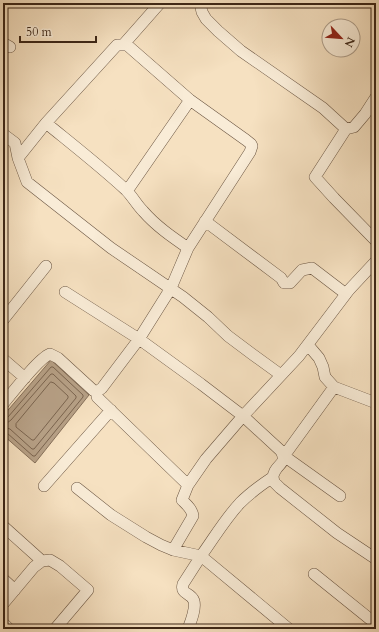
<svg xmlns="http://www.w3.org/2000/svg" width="379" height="632" viewBox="0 0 379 632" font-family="Cardo,serif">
  <rect width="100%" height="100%" fill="#f6e1c1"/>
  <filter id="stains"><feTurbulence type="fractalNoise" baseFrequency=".005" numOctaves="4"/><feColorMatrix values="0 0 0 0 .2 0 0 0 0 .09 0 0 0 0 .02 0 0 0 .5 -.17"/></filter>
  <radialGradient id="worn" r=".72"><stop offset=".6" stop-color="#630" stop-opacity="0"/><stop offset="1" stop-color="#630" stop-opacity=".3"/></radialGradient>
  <!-- water -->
  <path fill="#b7a187" stroke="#86705a" d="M51,360L89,395L35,463L3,435V416Z"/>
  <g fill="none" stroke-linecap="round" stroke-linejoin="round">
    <!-- shore -->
    <path stroke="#7a644f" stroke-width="1" d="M51,382L54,383L68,396V398L34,440H32L16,427V424Z
      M3,418L8,417L51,367H53L83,395V397L35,456H33L7,433L3,432
      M3,423H7L11,420L51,374H53L76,396V398L34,449H32L10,429L7,428L3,427"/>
    <!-- street casing -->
    <g stroke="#6a5542" stroke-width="12">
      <path id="street" d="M200,3L202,12L206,19L218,31L241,51L323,108L346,129L315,177L334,198L376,241
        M3,43L10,47
        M123,45L160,3
        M46,123C73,145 100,166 126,190C132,196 137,205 143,211C156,226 172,237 188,248
        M346,129L354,127L365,114L376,97
        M3,134L15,143L18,158L27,182L111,248L183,297L208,317L228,336L252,354L281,375
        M127,191L190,100
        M205,221L281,278L284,283H290L302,270L312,268L346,294
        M65,292L139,339L201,384L243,416L281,451C287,463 280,462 275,471C274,473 273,475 273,477L274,482L280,488L337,533L376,559
        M3,320L46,266
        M308,345L319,358L323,367L325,377L334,387L376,403
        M3,359L25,378
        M334,387L284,456L340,496
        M97,397L188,485
        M3,404C12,393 39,358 50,354L58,358L94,391H98L102,388L139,339L171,288L188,248L250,152L252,146L251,144L246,140L190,100L127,45H117L46,123L18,158
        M44,486L111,410
        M77,488L111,515L146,537L161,545L173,550L201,556C214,538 225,519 240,503C250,493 261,485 273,477
        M3,526L42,561
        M173,550L193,516C192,509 187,505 182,500L188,485L206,459L243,416L299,356L349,290L376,261
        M314,574L376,624
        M3,579L15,590
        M3,604L34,567L42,561L50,560L60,566L88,590L55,629
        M3,623L9,629
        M188,629C191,621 196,609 194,601C191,592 180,595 183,584L201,556L289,629"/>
    </g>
    <!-- street -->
    <use href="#street" stroke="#f9ecd7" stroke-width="11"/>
  </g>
  <!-- margin -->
  <rect width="379" height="632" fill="none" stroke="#f6e1c1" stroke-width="16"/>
  <rect x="4" y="4" width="371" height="624" fill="none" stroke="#3c2617" stroke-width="2"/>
  <rect x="8" y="8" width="363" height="616" fill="none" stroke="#3c2617"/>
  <!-- north arrow -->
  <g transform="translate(341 38) rotate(116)"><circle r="19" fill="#f9ecd7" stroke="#ad9d8a"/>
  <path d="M0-3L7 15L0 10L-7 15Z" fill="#8f2418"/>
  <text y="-6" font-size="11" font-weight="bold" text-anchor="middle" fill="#3c2617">N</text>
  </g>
  <!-- scale -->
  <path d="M20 36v6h76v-6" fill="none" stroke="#3c2617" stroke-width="2"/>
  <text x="26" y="36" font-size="12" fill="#3c2617" stroke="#f9ecd7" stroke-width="3" paint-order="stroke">50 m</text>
  <rect width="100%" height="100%" filter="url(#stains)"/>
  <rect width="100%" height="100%" fill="url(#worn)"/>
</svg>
